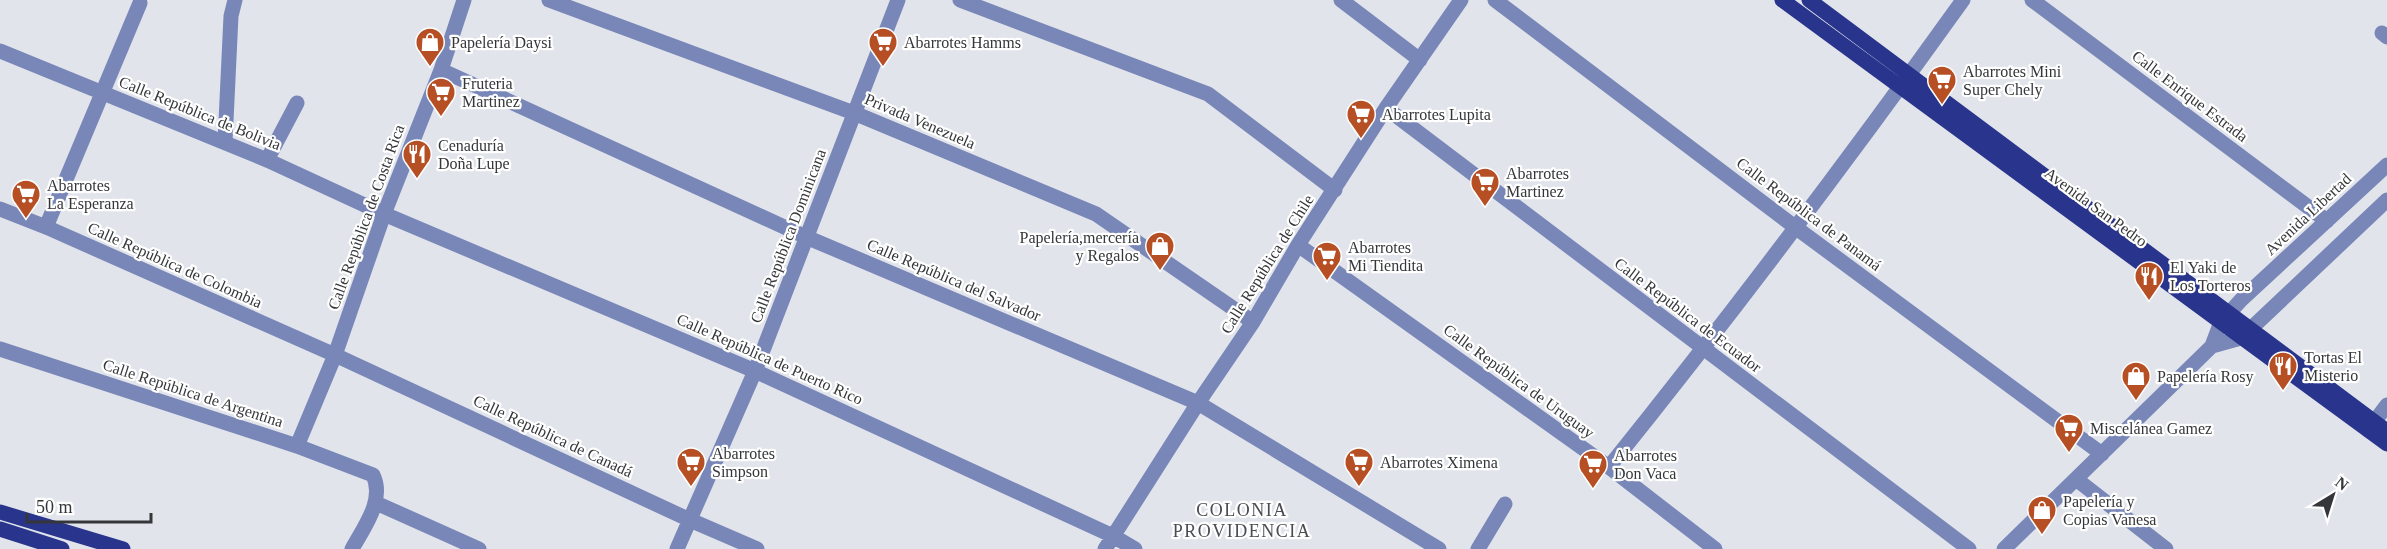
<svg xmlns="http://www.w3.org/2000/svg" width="2387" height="549" viewBox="0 0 2387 549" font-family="'Times New Roman',serif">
  <rect width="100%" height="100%" fill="#e1e4eb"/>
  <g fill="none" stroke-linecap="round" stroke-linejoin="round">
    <!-- minor -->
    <path stroke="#7987b8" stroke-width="15" d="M549,0L854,113L1096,214L1253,322
      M960,0L1208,94L1335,190
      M1341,0L1420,60
      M1495,0L1795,227L2102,454
      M2032,0L2327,221
      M2382,33L2387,37
      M0,51L267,160L384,214L755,371L1113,536L1135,549
      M441,70L806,237L1198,403L1439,549
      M1386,108L1969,549
      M225,142L231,16L235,0
      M267,160L297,103
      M0,209L46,227L335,355L690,520L757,549
      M46,227L140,3
      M1298,245L1609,467L1715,549
      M2212,346L2241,338L2387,200
      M0,349L297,446L373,475C385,500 364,527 352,549
      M2368,430L2387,405
      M297,446L335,355L384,214L441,70L464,0
      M1609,467C1731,315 1849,159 1963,0
      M2076,479L2166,549
      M376,503L479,549
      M677,549L755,371L898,0
      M1105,549L1198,403L1253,322L1298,245L1386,108L1461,0
      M1478,549L1505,504
      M2004,549L2212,346L2221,322L2241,300L2387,165"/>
    <!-- major -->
    <path stroke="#29348c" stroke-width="15" d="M1782,0L2387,444
      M1809,0L2387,431
      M0,512L123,549
      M0,529L62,549"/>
  </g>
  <!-- icons -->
  <defs>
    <g id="shop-pin" transform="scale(1.5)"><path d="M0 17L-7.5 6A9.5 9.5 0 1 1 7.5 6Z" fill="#b65024" stroke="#fff"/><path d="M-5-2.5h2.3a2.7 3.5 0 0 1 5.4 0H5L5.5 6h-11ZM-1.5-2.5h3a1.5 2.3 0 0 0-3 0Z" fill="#fff"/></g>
    <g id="supermarket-pin" transform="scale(1.5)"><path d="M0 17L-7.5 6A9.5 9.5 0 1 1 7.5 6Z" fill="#b65024" stroke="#fff"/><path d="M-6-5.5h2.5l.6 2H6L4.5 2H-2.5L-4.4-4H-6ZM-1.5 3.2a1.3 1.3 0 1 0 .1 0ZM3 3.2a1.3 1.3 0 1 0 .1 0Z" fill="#fff"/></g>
    <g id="restaurant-pin" transform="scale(1.5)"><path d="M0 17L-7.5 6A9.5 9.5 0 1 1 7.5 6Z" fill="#b65024" stroke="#fff"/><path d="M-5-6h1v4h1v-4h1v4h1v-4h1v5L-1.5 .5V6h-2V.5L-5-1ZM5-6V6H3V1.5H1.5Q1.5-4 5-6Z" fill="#fff"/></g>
  </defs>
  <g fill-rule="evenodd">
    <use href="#shop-pin" x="430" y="42"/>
    <use href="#supermarket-pin" x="883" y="42"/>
    <use href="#supermarket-pin" x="1942" y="80"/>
    <use href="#supermarket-pin" x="441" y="92"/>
    <use href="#supermarket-pin" x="1361" y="114"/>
    <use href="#restaurant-pin" x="417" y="154"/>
    <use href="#supermarket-pin" x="1485" y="182"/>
    <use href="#supermarket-pin" x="26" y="194"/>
    <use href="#shop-pin" x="1160" y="246"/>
    <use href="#supermarket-pin" x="1327" y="256"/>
    <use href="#restaurant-pin" x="2149" y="276"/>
    <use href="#restaurant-pin" x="2283" y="366"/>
    <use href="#shop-pin" x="2136" y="376"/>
    <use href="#supermarket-pin" x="2069" y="428"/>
    <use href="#supermarket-pin" x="691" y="462"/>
    <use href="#supermarket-pin" x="1359" y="462"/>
    <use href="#supermarket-pin" x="1593" y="464"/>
    <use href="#shop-pin" x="2042" y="510"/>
  </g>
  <g text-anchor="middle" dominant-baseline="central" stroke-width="4.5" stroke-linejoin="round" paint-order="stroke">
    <!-- poi labels -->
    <g font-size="16" fill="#353639" stroke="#fff" text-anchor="start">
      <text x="451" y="42">Papelería Daysi</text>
      <text x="904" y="42">Abarrotes Hamms</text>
      <text x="1963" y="71">Abarrotes Mini<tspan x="1963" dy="18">Super Chely</tspan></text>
      <text x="462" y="83">Fruteria<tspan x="462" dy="18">Martinez</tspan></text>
      <text x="1382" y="114">Abarrotes Lupita</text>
      <text x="438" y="145">Cenaduría<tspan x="438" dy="18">Doña Lupe</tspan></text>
      <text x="1506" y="173">Abarrotes<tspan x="1506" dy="18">Martinez</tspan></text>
      <text x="47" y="185">Abarrotes<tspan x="47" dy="18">La Esperanza</tspan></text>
      <text x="1139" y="237" text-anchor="end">Papelería,mercería<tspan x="1139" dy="18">y Regalos</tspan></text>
      <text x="1348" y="247">Abarrotes<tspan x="1348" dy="18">Mi Tiendita</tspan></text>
      <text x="2170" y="267">El Yaki de<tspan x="2170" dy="18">Los Torteros</tspan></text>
      <text x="2304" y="357">Tortas El<tspan x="2304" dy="18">Misterio</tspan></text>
      <text x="2157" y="376">Papelería Rosy</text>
      <text x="2090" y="428">Miscelánea Gamez</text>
      <text x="712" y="453">Abarrotes<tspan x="712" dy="18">Simpson</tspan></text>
      <text x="1614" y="455">Abarrotes<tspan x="1614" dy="18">Don Vaca</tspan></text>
      <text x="1380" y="462">Abarrotes Ximena</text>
      <text x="2063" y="501">Papelería y<tspan x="2063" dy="18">Copias Vanesa</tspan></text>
    </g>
    <!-- street labels -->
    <g font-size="16" fill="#353639" stroke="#fff">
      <text transform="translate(2190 96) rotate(37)">Calle Enrique Estrada</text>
      <text transform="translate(200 113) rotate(22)">Calle República de Bolivia</text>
      <text transform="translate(920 121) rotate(23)">Privada Venezuela</text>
      <text transform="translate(2096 207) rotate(36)">Avenida San Pedro</text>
      <text transform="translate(1809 214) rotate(37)">Calle República de Panamá</text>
      <text transform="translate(2308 214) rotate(-43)">Avenida Libertad</text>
      <text transform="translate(366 217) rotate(-70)">Calle República de Costa Rica</text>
      <text transform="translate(788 236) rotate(-69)">Calle República Dominicana</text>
      <text transform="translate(1267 264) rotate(-58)">Calle República de Chile</text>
      <text transform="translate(175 265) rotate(24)">Calle República de Colombia</text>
      <text transform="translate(954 280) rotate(23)">Calle República del Salvador</text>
      <text transform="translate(1688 315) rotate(37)">Calle República de Ecuador</text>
      <text transform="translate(770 359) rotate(24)">Calle República de Puerto Rico</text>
      <text transform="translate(1519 381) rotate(36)">Calle República de Uruguay</text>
      <text transform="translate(193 393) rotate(18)">Calle República de Argentina</text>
      <text transform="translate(553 436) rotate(25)">Calle República de Canadá</text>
    </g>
    <!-- neighbourhood labels -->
    <g font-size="18" letter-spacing="1.5" fill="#4a4c52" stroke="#fff">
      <text x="1242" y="510">COLONIA<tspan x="1242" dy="21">PROVIDENCIA</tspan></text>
    </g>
  </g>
  <!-- north arrow -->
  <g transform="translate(2333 495) rotate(38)" stroke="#ffffff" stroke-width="4.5" paint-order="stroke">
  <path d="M0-4.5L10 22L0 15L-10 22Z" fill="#353639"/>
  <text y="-9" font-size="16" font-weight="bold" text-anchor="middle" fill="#353639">N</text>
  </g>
  <!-- scale -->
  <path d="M27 513v9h124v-9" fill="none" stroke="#353639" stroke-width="3"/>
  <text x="36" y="513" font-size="18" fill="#353639" stroke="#ffffff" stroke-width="4.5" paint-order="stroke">50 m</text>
</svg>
